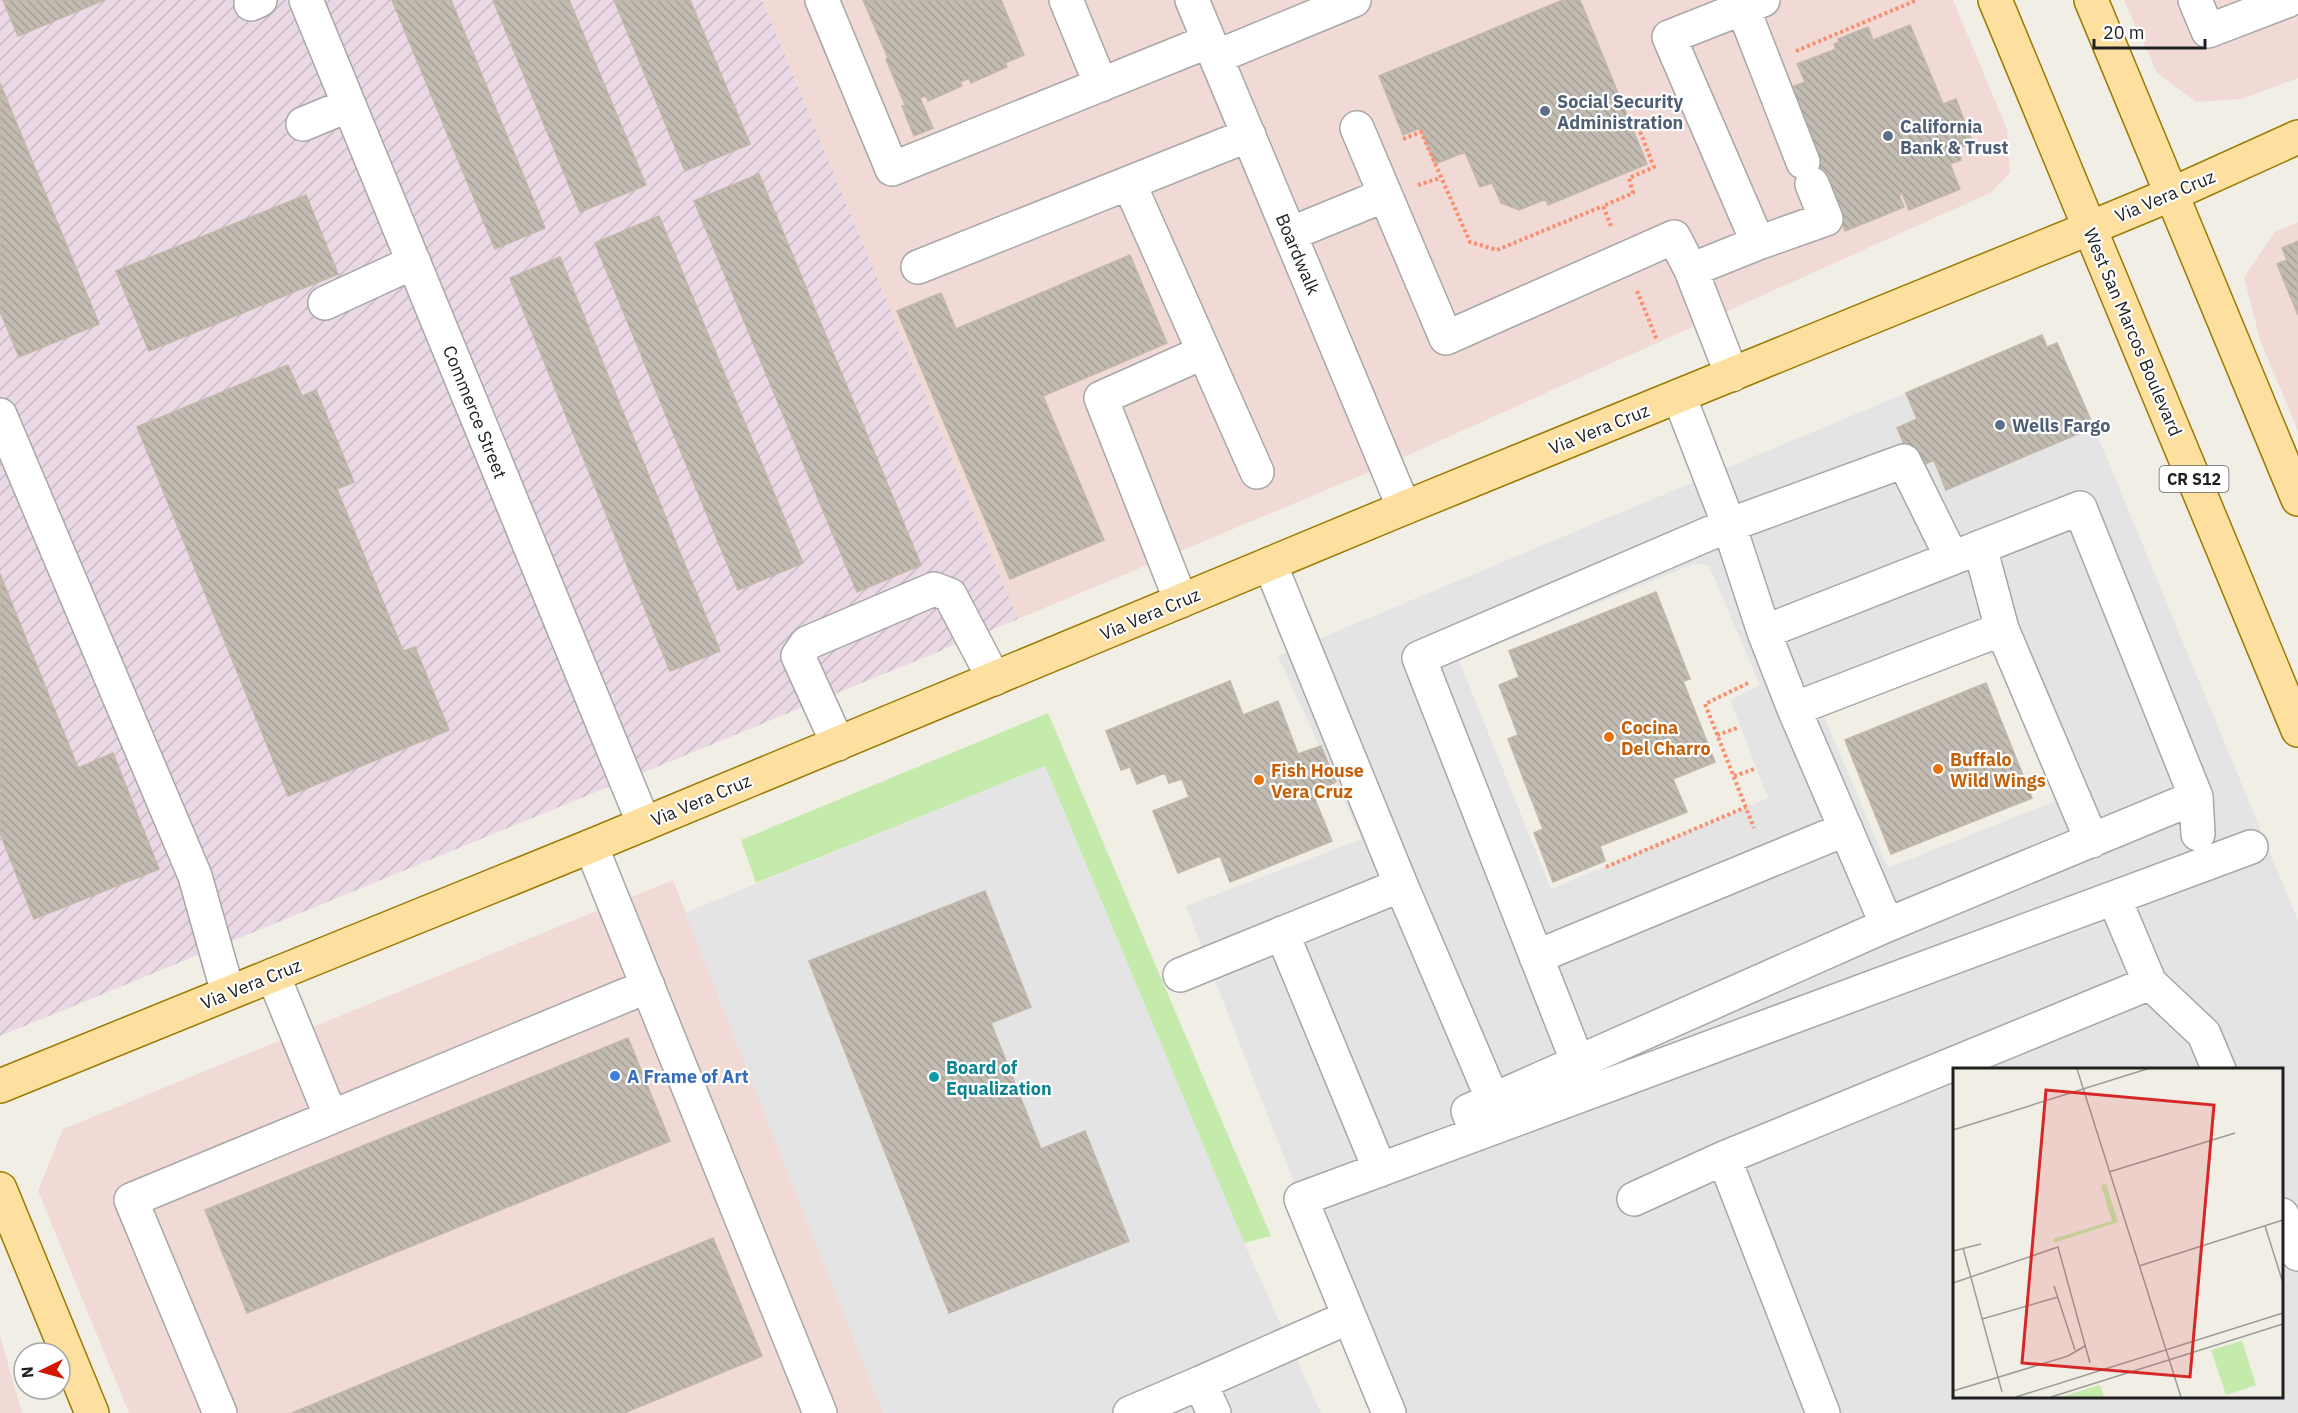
<svg xmlns="http://www.w3.org/2000/svg" width="2298" height="1413" viewBox="0 0 2298 1413" font-family="'IBM Plex Sans',sans-serif">
  <defs>
    <pattern id="industrial-furrows" width="10" height="10" patternUnits="userSpaceOnUse" patternTransform="scale(1.5)"><rect width="10" height="10" fill="#ead8e4"/><path d="M-1 1l2-2M0 10L10 0M9 11l2-2" fill="none" stroke="#c8b9c3"/></pattern>
    <pattern id="building-back-hatch" width="6" height="6" patternUnits="userSpaceOnUse" patternTransform="scale(1.5)"><rect width="6" height="6" fill="#c1bbb2"/><path d="M-1 5l2 2M0 0l6 6M5-1l2 2" fill="none" stroke="#a6a099"/></pattern>
  </defs>
  <rect width="100%" height="100%" fill="#f1eee6"/>
  <!-- commercial -->
  <path fill="#f1dad6" d="M762,0H1953L2007,129L2010,173L1990,193L1386,465L1018,619Z
    M2124,0H2298V78L2241,99L2196,102L2157,73Z
    M2298,222V431L2260,340L2244,277L2275,232Z
    M673,880L884,1413H129L38,1191L63,1129Z
    M0,1336L22,1413H0Z"/>
  <!-- industrial -->
  <path fill="url(#industrial-furrows)" d="M0,0H762L1018,619L0,1036Z"/>
  <!-- garden -->
  <path fill="#c4ebac" d="M1048,713L1271,1236L1244,1243L1045,766L756,883L741,840Z"/>
  <!-- parking -->
  <path fill="#e4e4e4" fill-rule="evenodd" d="M1906,393L1917,419L1897,429L1915,468L1934,460L1946,490L2094,427L2298,920V1413H1389L1314,1234L1186,906L1362,839L1278,656ZM1696,563L1709,566L1760,685L1730,700L1768,798L1551,889L1459,660ZM1984,654L1998,658L2058,800L1888,868L1824,716ZM1954,1070H2282V1396H1954Z
    M1045,766L1244,1243L1321,1413H883L685,913ZM985,891L1031,1007L991,1023L1041,1149L1085,1132L1129,1240L809,961Z"/>
  <!-- building -->
  <path fill="url(#building-back-hatch)" stroke="#c2b7a8" stroke-width="1.5" d="M3,0H104L18,36Z
    M392,0H451L545,228L495,249Z
    M493,0H569L646,185L580,212Z
    M614,0H690L750,144L685,171Z
    M863,0H1001L1024,55L1005,63L1007,67L971,83L969,78L960,82L962,86L928,101L926,96L920,98L933,128L914,136L902,106L905,105L886,59L888,58Z
    M1563,0H1580L1647,164L1548,205L1546,199L1519,210L1501,203L1492,183L1480,187L1465,152L1435,164L1420,128L1403,135L1379,76Z
    M1910,25L1943,104L1956,99L1973,143L1960,148L1961,160L1950,164L1960,189L1909,210L1902,193L1899,195L1904,207L1845,231L1824,179L1803,162L1789,88L1805,82L1797,64L1836,49L1834,44L1839,42L1838,39L1868,27L1873,40Z
    M0,83L99,324L19,357L0,311Z
    M759,174L921,565L857,592L694,201Z
    M306,195L338,274L149,351L116,271Z
    M659,216L803,563L738,590L595,243Z
    M2298,241V315L2277,264L2287,260L2282,248Z
    M1130,255L1167,343L1043,396L1104,540L1010,579L897,311L941,293L956,329Z
    M560,257L720,651L670,671L510,278Z
    M2042,335L2047,347L2057,343L2094,427L1946,490L1934,460L1915,469L1897,428L1917,419L1906,393Z
    M288,365L302,396L316,390L354,482L337,489L403,651L415,647L449,730L288,796L137,427Z
    M0,574L78,768L113,753L159,869L34,919L0,833Z
    M1656,592L1690,679L1683,681L1715,762L1673,779L1687,812L1600,846L1605,861L1553,882L1534,833L1543,829L1508,739L1518,735L1499,685L1519,677L1509,651Z
    M1230,681L1243,715L1278,701L1298,754L1321,746L1336,782L1312,792L1332,841L1230,882L1220,856L1178,873L1153,811L1189,797L1182,779L1169,783L1165,773L1137,784L1130,767L1121,770L1106,731Z
    M1986,683L2032,798L1891,854L1845,740Z
    M985,891L1031,1007L991,1023L1041,1149L1085,1131L1129,1241L949,1313L809,961Z
    M628,1038L670,1141L247,1313L205,1210Z
    M713,1238L762,1356L624,1413H292Z"/>
  <g fill="none" stroke-linecap="round" stroke-linejoin="round">
    <!-- minor casing -->
    <g stroke="#a7a7a7" stroke-width="36">
      <path id="minor" d="M306,0L644,824
        M822,0L892,169L1209,41
        M1066,0L1101,85
        M1192,0L1404,508
        M2195,0L2208,31L2289,0
        M251,4L260,0
        M1743,8L1803,162
        M1216,57L1354,0
        M303,124L349,105
        M1357,128L1446,338L1674,237L1691,270
        M1129,183L1257,472
        M1290,234L1385,195
        M1758,243L1826,219L1812,184
        M918,267L1249,135
        M325,303L414,262
        M1732,375L1691,270L1758,243L1669,37L1763,0
        M1679,396L1729,525L1764,632L2080,508L2196,797
        M0,415L195,876L228,993
        M1980,547L2002,629L2092,841
        M1270,564L1401,885
        M1181,601L1101,398L1204,352
        M1764,632L1794,709L2002,629
        M1794,709L1887,925
        M838,744L798,656L807,643L934,589L950,595L994,679
        M591,846L820,1413
        M2114,898L2150,983L2204,1034L2219,1070
        M1282,933L1380,1170
        M1536,957L1846,829
        M273,975L331,1117
        M1180,975L1401,885L1493,1100
        M1578,1063L1419,658L1729,525L1904,461L1952,558
        M1477,1134L1468,1111L1887,925L2196,797L2198,834
        M1724,1158L1823,1413
        M1634,1199L1724,1158L2150,983
        M2282,1215L2298,1254
        M220,1413L131,1200L648,986
        M1130,1413L1200,1383
        M1214,1413L1200,1383L1349,1317
        M1389,1413L1301,1199L2251,847"/>
    </g>
    <!-- major casing -->
    <g stroke="#9c7a00" stroke-width="36">
      <path id="major" d="M1995,0L2298,730
        M2091,0L2298,499
        M0,1086L591,846L1404,508L2090,228L2172,194L2298,137
        M0,1189L92,1413"/>
    </g>
    <!-- path -->
    <path stroke="#fb8c6c" stroke-width="4" stroke-dasharray="3 3" stroke-linecap="butt" d="M1796,51L1917,0
      M1403,139L1421,132L1470,242L1497,250L1603,206
      M1418,185L1440,178
      M1611,226L1603,206L1633,193L1629,178L1654,167L1639,129
      M1637,291L1657,340
      M1748,683L1705,704L1754,828
      M1717,735L1737,728
      M1734,776L1754,769
      M1606,867L1746,807"/>
    <!-- minor -->
    <use href="#minor" stroke="#fff" stroke-width="33"/>
    <!-- major -->
    <use href="#major" stroke="#fddf9f" stroke-width="33"/>
  </g>
  <!-- markers -->
  <g fill="#5c6f8a" stroke="#fff" stroke-width="2">
    <circle cx="1545" cy="111" r="6"/>
    <circle cx="1888" cy="136" r="6"/>
    <circle cx="2000" cy="425" r="6"/>
  </g>
  <g fill="#e8710a" stroke="#fff" stroke-width="2">
    <circle cx="1609" cy="737" r="6"/>
    <circle cx="1938" cy="769" r="6"/>
    <circle cx="1259" cy="780" r="6"/>
  </g>
  <circle fill="#3f7fe0" stroke="#fff" stroke-width="2" cx="615" cy="1076" r="6"/>
  <circle fill="#0f9aa8" stroke="#fff" stroke-width="2" cx="934" cy="1077" r="6"/>
  <g text-anchor="middle" dominant-baseline="central" stroke-width="4.5" stroke-linejoin="round" paint-order="stroke">
    <!-- shield labels -->
    <rect fill="#fff" stroke="#636363" stroke-width="1.5" x="2159.5" y="466" width="69" height="26" rx="4.5"/>
    <g font-size="16" font-weight="bold" fill="#202020">
      <text x="2194" y="479">CR S12</text>
    </g>
    <!-- service labels -->
    <g font-size="18" font-weight="bold" fill="#4e5e75" stroke="#fff" text-anchor="start">
      <text x="1557" y="101">Social Security<tspan x="1557" dy="21">Administration</tspan></text>
      <text x="1900" y="126">California<tspan x="1900" dy="21">Bank &amp; Trust</tspan></text>
      <text x="2012" y="425">Wells Fargo</text>
    </g>
    <!-- street labels -->
    <g font-size="18" fill="#202020" stroke="#fff">
      <text transform="translate(2165 196) rotate(-23)">Via Vera Cruz</text>
      <text transform="translate(1298 254) rotate(67)">Boardwalk</text>
      <text transform="translate(2133 332) rotate(67)">West San Marcos Boulevard</text>
      <text transform="translate(475 412) rotate(68)">Commerce Street</text>
      <text transform="translate(1599 429) rotate(-22)">Via Vera Cruz</text>
      <text transform="translate(1150 614) rotate(-23)">Via Vera Cruz</text>
      <text transform="translate(701 800) rotate(-23)">Via Vera Cruz</text>
      <text transform="translate(251 984) rotate(-22)">Via Vera Cruz</text>
    </g>
    <!-- food labels -->
    <g font-size="18" font-weight="bold" fill="#c56008" stroke="#fff" text-anchor="start">
      <text x="1621" y="727">Cocina<tspan x="1621" dy="21">Del Charro</tspan></text>
      <text x="1950" y="759">Buffalo<tspan x="1950" dy="21">Wild Wings</tspan></text>
      <text x="1271" y="770">Fish House<tspan x="1271" dy="21">Vera Cruz</tspan></text>
    </g>
    <!-- culture labels -->
    <g font-size="18" font-weight="bold" fill="#0d838f" stroke="#fff" text-anchor="start">
      <text x="946" y="1067">Board of<tspan x="946" dy="21">Equalization</tspan></text>
    </g>
    <!-- shop labels -->
    <g font-size="18" font-weight="bold" fill="#366cbe" stroke="#fff" text-anchor="start">
      <text x="627" y="1076">A Frame of Art</text>
    </g>
  </g>
  <!-- overview -->
  <g transform="translate(1953 1068)">
    <rect width="330" height="330" fill="#f1eee6"/>
    <path d="M289,273L303,317L273,327L258,282ZM147,317L151,329H108Z" fill="#c4ebac"/>
    <path d="M153,116L165,154L101,175L100,171L159,153L148,117Z" fill="#c4ebac"/>
    <path fill="none" stroke="#9d9c97" stroke-width="1.5" d="M124,1L228,329M130,21L194,1M0,62L130,21M156,104L282,65M312,158L330,215M10,180L49,324M0,183L28,176M186,198L330,152M0,215L105,179L137,295M101,218L122,282M29,251L105,229M0,323L115,288L132,278M63,329L330,245M98,329L330,256"/>
    <path fill="#d62828" fill-opacity="0.15" stroke="#d62828" stroke-width="3" d="M93,22L261,37L237,309L69,295Z"/>
    <rect width="330" height="330" fill="none" stroke="#202020" stroke-width="3"/>
  </g>
  <!-- north arrow -->
  <g transform="translate(42 1371) rotate(265)"><circle r="28" fill="#ffffff" stroke="#a6a6a6" stroke-width="1.5"/>
  <path d="M0-4.5L10 22L0 15L-10 22Z" fill="#d01800"/>
  <text y="-9" font-size="16" font-weight="bold" text-anchor="middle" fill="#202020">N</text>
  </g>
  <!-- scale -->
  <path d="M2094 39v9h111v-9" fill="none" stroke="#202020" stroke-width="3"/>
  <text x="2103" y="39" font-size="18" fill="#202020" stroke="#ffffff" stroke-width="4.5" paint-order="stroke">20 m</text>
</svg>
